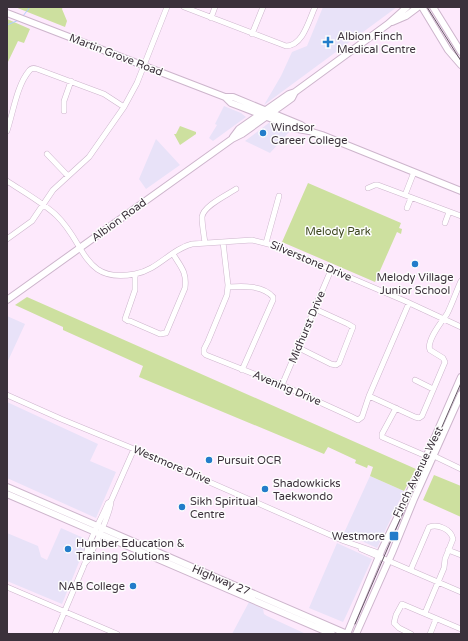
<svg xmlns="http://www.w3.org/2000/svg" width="468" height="641" viewBox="0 0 468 641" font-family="'Varela Round',sans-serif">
  <rect width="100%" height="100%" fill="#fde9fc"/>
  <!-- commercial -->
  <path fill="#e8e2f8" d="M323,7H397L264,105L281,76L292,52L307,46Z
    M224,106L241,113L246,117L213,141L209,138L217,125L215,124Z
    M270,122L291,130L270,153L245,141Z
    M156,139L180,165L146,189L139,179Z
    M7,316L25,324L7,363Z
    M7,402L98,444L90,461L116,472L96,518L7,478Z
    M370,476L404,491L377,548L344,533Z
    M61,528L88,540L62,604L7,581V533L38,546L41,557L47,560Z
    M337,543L372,559L345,618L343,622L309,608Z
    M249,602L263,609L264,614L267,616L306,634H232Z"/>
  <!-- green -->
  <path fill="#cde09f" d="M15,7H63L62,9L67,21L65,27Z
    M7,19L30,29L24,43L18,41L7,64Z
    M180,126L196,132V134L180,145L174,134H176Z
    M308,183L401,223L399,228L402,229L401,234L397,232L375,282L282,242Z
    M27,297L416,469L404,491L370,476L373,467L368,465L367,468L355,463L356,460L328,447L324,454L139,377L143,366L63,330V327L15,305Z
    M434,475L461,486V517L423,500Z"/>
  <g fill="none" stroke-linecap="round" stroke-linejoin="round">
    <!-- stream -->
    <path stroke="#afcefe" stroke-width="1" d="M23,16L30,7
      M7,25L19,20"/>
    <!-- minor casing -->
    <g stroke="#cdb5cc" stroke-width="6">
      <path id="minor" d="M184,7L286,46C303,46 309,20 315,7
        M211,18L215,7
        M252,34L263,7
        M64,111V101L71,81
        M7,131C13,113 17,85 29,71C31,68 34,68 37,69L104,94L124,107
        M47,154L68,176
        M7,181C22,191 45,204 57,216C86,244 83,284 135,274C158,270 171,249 192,244L252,240L276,246L405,301L461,327
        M368,188L375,185H378L461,216
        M405,195L414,172
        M407,208L411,198
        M445,223L449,212
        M7,239L32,221L53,190L89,157L124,107L137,83L167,7
        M223,242L228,285L227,295L208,341L204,349V353L206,355L282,385L350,416L358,420L362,417L369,396L409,303
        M205,243C204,235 202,225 202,217C203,206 227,195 236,189
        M266,243L279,196
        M135,274V290L125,319L128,321H130L160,334L166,333L185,288C187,272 181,267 173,254
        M228,287C242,286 263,285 273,297V300L242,370
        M299,348L331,364L336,365L339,363L353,327L348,324L315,309
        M415,380L433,389
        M282,385L331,270
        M7,395L61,419L134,449L344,541L376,552L379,556
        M369,396L415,417L419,418L422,416L445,362L443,358L430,350C426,341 442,321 447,314C452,304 456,292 461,281
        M396,408L382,434V437L426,456
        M434,456L461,469
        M361,549L461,592
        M448,550L461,555
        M85,563C84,548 102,518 108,503L111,501L134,449
        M411,569L429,527C438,524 451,529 453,539L445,559L444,568L425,613
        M7,587L117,634
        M55,634L85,563L88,560C94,546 111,514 111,501
        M411,634L399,628L394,623L396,615L402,604L461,629
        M430,634L436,619"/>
    </g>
    <!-- major casing -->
    <g stroke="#cdb5cc" stroke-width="8">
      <path id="major" d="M422,7L448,50L461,65
        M433,7L461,52
        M7,13L225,97L231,103L239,106L298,129L309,131L322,135L461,191
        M392,22L406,16L418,7
        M225,97H233L301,125L308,130
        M233,137L239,129L289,94L295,92
        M7,300L232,139L242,134L288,101L292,98L295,92L388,24L407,7
        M7,487L347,634
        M7,494L332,634
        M347,634L382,549L423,464L461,377
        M356,634L392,553L414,499L461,394"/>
    </g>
    <!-- minor -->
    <use href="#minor" stroke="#fff" stroke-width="5"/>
    <!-- major -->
    <use href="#major" stroke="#fff" stroke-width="6"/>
    <!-- tram -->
    <path stroke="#665a66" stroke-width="1" d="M427,7L461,61
      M355,624L411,494L438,436L461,383"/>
  </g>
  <!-- markers -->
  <g fill="#227dca" stroke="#fdfdfd" stroke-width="1.5">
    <path d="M326 36h4v4h4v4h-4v4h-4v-4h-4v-4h4z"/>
    <circle cx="263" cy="133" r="4"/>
    <circle cx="415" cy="264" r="4"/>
    <circle cx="209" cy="460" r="4"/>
    <circle cx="265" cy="489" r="4"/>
    <circle cx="182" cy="507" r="4"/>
    <rect x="389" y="531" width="10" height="10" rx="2"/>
    <circle cx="68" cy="549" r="4"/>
    <circle cx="133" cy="586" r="4"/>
  </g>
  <g text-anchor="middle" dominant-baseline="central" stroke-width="3" stroke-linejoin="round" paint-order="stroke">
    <!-- poi labels -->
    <g font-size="11" fill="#3b313b" stroke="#fdfdfd" text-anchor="start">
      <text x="337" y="36">Albion Finch<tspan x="337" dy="13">Medical Centre</tspan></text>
      <text x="271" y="127">Windsor<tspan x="271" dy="13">Career College</tspan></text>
      <text x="415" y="277" text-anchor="middle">Melody Village<tspan x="415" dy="13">Junior School</tspan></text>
      <text x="217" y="460">Pursuit OCR</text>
      <text x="273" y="483">Shadowkicks<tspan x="273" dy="13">Taekwondo</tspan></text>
      <text x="190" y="501">Sikh Spiritual<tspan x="190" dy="13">Centre</tspan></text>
      <text x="385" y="536" text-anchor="end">Westmore</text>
      <text x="76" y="543">Humber Education &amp;<tspan x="76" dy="13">Training Solutions</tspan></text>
      <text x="125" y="586" text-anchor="end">NAB College</text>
    </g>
    <!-- street labels -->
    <g font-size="11" fill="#3b313b" stroke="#fdfdfd">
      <text transform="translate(116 55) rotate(21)">Martin Grove Road</text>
      <text transform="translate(119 220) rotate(-36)">Albion Road</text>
      <text transform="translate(311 261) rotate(23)">Silverstone Drive</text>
      <text transform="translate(307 327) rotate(-67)">Midhurst Drive</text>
      <text transform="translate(287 388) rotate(23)">Avening Drive</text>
      <text transform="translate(172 465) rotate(23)">Westmore Drive</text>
      <text transform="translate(418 472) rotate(-64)">Finch Avenue West</text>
      <text transform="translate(221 580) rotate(23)">Highway 27</text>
    </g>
    <!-- park labels -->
    <g font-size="11" fill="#3b451d" stroke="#fdfdfd">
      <text x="338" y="231">Melody Park</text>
    </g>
  </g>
  <!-- border -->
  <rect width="468" height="641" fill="none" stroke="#3b313b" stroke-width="16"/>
</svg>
